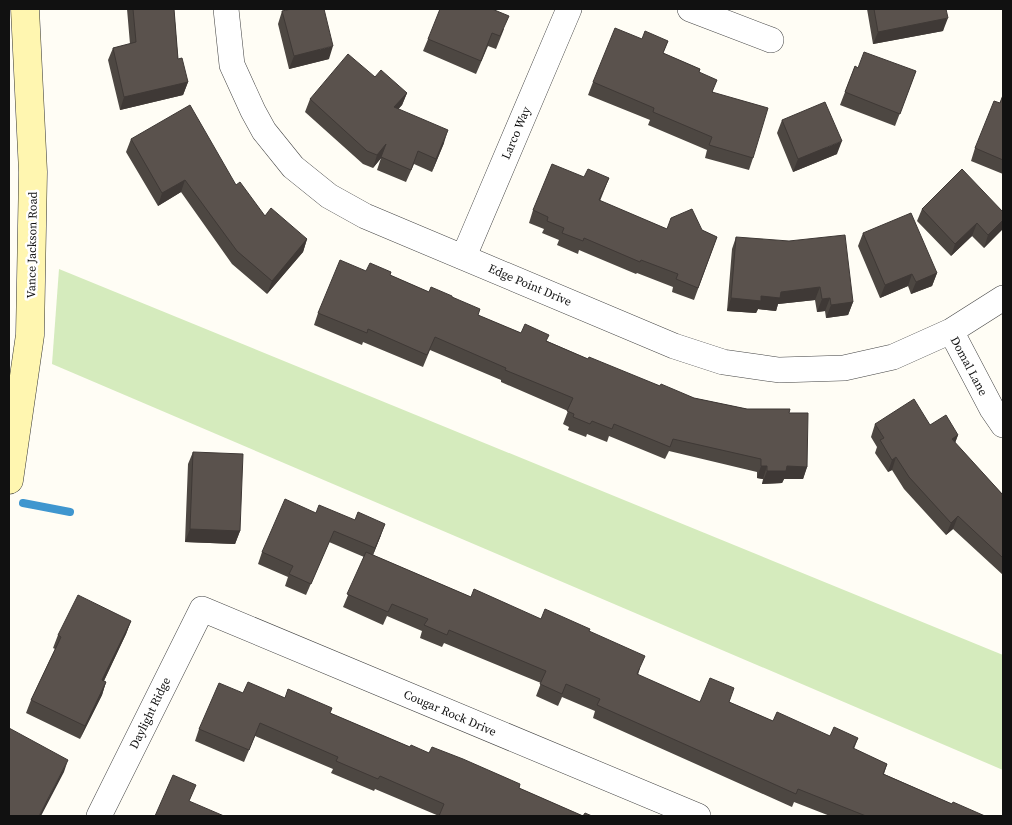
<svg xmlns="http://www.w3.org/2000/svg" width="1012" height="825" viewBox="0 0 1012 825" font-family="'Source Serif 4',serif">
  <rect width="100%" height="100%" fill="#fffdf5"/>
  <!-- green -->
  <path fill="#d5ebbd" d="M59,269L1003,655V770L52,364Z"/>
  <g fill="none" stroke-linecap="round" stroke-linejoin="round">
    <!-- stream -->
    <path stroke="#3f96cf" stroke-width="8" d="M23,503L70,512"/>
    <!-- minor casing -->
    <g stroke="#444" stroke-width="26">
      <path id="minor" d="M226,9L232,65L253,111L264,131L293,167L329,196L365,216L674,346L723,362L779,370L844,368L893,357L951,331L1003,298
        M690,9L771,40
        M464,256L569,9
        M951,331L992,409L1003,425
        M99,816L202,609L698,816"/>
    </g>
    <!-- secondary casing -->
    <g stroke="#333" stroke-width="29">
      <path id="secondary" d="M9,480L30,335L33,172L25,9"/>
    </g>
    <!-- minor -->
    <use href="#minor" stroke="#fff" stroke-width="25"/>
    <!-- secondary -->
    <use href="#secondary" stroke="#fff6b0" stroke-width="28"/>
  </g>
  <!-- wall -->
  <path fill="#4d4742" d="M127,9H174L178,59L188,82L183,95L120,110L108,60L113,48L130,44Z
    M867,9H946L943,31L873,44Z
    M282,11L329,59L289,69L278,24Z
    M504,29L496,49L488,46L476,74L423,51L428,39Z
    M642,39L668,41L663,53L700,69L699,72L713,92L753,158L749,170L705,158L707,150L648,125L650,120L588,95L593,82Z
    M855,66L858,68L916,71L895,126L840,105Z
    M375,77L407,93L402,105L398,109L444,143L432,172L414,164L406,182L377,170L381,158L373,168L363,164L305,112L310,99Z
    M1003,95V174L971,161L975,148L1000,103Z
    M782,120L837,154L793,172L777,133Z
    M131,139L236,185L265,216L307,239L303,252L267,294L232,264L181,192L158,206L126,152Z
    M584,177L609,178L600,201L667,229L702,230L717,237L694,300L672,292L673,287L637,273L636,274L579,250L578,254L557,245L559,240L542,233L544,229L529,223L533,210Z
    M922,209L1003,212V228L984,248L972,236L951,256L917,221Z
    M863,233L937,273L932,286L911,294L908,286L880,298L858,246Z
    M736,237L853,302L848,315L826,318L825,311L817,312L815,300L778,304L776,311L758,309L756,313L727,311L732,249Z
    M366,271L390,275L429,292L452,297L478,315L521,333L547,341L588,359L660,386L694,398L747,409L789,413L807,467L803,479H784L782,483L762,484L763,479L757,478V472L669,451L665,459L609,436L607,442L587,434L586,437L568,430L569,427L563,424L568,411L501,382V380L430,350L423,367L363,342L362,345L314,325L318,313Z
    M875,424L930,425L958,435L955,443L1003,495V575L953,529L946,535L904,489L892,470L888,472L875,453L877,447L871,437Z
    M193,452L240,531L235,544L185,542L188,464Z
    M316,513L381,535L373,555L471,597L541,619L589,631L640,668L638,675L700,702H729L773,721L830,736L858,738L854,749L887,764L884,774L952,804L985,816H830L794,802L792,807L593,718L595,711L562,697L558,706L536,696L541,683L444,643L442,647L420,638L422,631L387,616L383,625L343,607L364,557L329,542L306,595L285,586L288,577L258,564L262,552Z
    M131,621L126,634L104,681L106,682L102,695L80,739L26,713L31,700L55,649L53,648L58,635Z
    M243,693L285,698L330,713L410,747L429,753L519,788L583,816H592H439L375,789L374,791L331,773L333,769L255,736L244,762L195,741L199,729Z"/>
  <!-- shaded-wall -->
  <path fill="#3f3936" d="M948,18L943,31L873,44L878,32Z
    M333,46L329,59L289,69L294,56Z
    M188,82L183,95L120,110L124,97Z
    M407,93L402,105L389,120L394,107Z
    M448,130L444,143L432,172L436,159Z
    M842,141L837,154L793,172L798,159Z
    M386,144L382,157L373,168L377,155Z
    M185,180L181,192L158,206L162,193Z
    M1003,220V229L984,248L988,235Z
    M977,223L972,236L951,256L955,244Z
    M307,239L303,252L267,294L272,281Z
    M937,273L932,286L911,294L916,282Z
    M912,274L908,286L880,298L885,285Z
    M820,287L815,300L778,304L776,311L758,309L756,313L727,311L731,298L761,296L781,292Z
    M830,298L825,311L817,312L822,299Z
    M853,302L848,315L826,318L831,305Z
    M958,435L953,448L952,439Z
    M896,457L892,470L888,472L892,460Z
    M761,466H767L763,479L757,478Z
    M787,466L807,467L803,479H784L782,483L762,484L767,471Z
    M958,516L953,529L946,535L951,523Z
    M385,524L381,535L371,560L375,548Z
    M190,529L240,531L235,544L185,542Z
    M131,621L126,634L98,693L102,680Z
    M106,682L102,695L80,739L85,726Z
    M68,760L64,772L41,816H39Z"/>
  <!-- building -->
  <path fill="#5a524d" stroke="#3f3936" d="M133,9H174L178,59L182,58L188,82L124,97L113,48L136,42Z
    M291,9H324L333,46L294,56L282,11Z
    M440,9H492L509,16L500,36L492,33L481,61L428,39Z
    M874,9H946L948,18L878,32Z
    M615,28L642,39L645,31L668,41L663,53L700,69L699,72L717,80L712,92L768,108L753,158L709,145L712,137L653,112L654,108L593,82Z
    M864,52L916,71L900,114L845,92L855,66L858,68Z
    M348,54L375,77L381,70L407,93L394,107L448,130L436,159L418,151L411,170L381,157L386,144L377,155L367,151L310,99Z
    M1003,95V160L975,148L994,101L1000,103Z
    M825,102L842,141L798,159L782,120Z
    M190,105L236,185L240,182L265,216L271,208L307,239L272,281L237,251L185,180L162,193L131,139Z
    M552,164L584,177L588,169L609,178L599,200L667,229L671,218L692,209L702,230L717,237L698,288L676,279L678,274L641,260L640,262L584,238L583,241L562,233L564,228L547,221L548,217L533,210Z
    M962,169L1003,212V220L988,235L977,223L955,244L922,209Z
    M911,213L937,273L916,282L912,274L885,285L863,233Z
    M845,235L853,302L831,305L830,298L822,299L820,287L781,292L780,298L761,296V301L731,298L736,237L789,241Z
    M340,260L366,271L370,263L391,272L390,275L429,292L431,287L452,296V297L480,309L478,315L521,333L525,324L549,335L546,341L588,359L589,357L660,386L661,384L694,398L747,409H790L789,413H808L807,467L787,466L786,471H767V466H761V459L673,439L670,447L614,424L612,429L592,421L590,424L573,417L574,414L567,411L573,398L505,370L506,368L435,337L427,355L368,329L367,333L318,313Z
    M914,399L930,425L946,415L958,435L952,439L1003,495V558L958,516L951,523L909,477L896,457L892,460L880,440L884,438L875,424Z
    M193,452L243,454L240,531L190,529Z
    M285,499L316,513L319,505L355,520L358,512L385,524L375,548L334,531L311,584L289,574L293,566L262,552Z
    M366,552L471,597L474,589L541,619L545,609L590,629L589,631L645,656L637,674L700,702L710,678L734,688L729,702L773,721L777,712L830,736L834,727L858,738L853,748L887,764L883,774L952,804L953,802L985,816H866L798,789L796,794L597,705L600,699L566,684L562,694L540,684L546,671L449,630L447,635L424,625L428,619L392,604L388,612L347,594Z
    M78,595L131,621L102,680L106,682L85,726L31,700L61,637L58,635Z
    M248,682L285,698L288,689L332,708L330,713L410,747L411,745L429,753L432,747L463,759L520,784L519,788L583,816L585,813L592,816H439L444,804L380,776L378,779L336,761L338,757L260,723L249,750L199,729L219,683L243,693Z
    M9,728L68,760L39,816H9Z
    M173,775L196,785L189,801L224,816H155Z"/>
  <g text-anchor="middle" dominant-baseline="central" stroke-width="5" stroke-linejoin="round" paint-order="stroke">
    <!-- street labels -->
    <g font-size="12" fill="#111" stroke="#fff">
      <text transform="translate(516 133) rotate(-67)">Larco Way</text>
      <text transform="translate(32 245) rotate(-89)">Vance Jackson Road</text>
      <text transform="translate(530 285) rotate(23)">Edge Point Drive</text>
      <text transform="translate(969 366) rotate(62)">Domal Lane</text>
      <text transform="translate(150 713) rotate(-64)">Daylight Ridge</text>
      <text transform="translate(450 713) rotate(23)">Cougar Rock Drive</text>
    </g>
  </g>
  <!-- border -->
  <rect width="1012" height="825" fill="none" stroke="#111111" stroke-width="20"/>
</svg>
